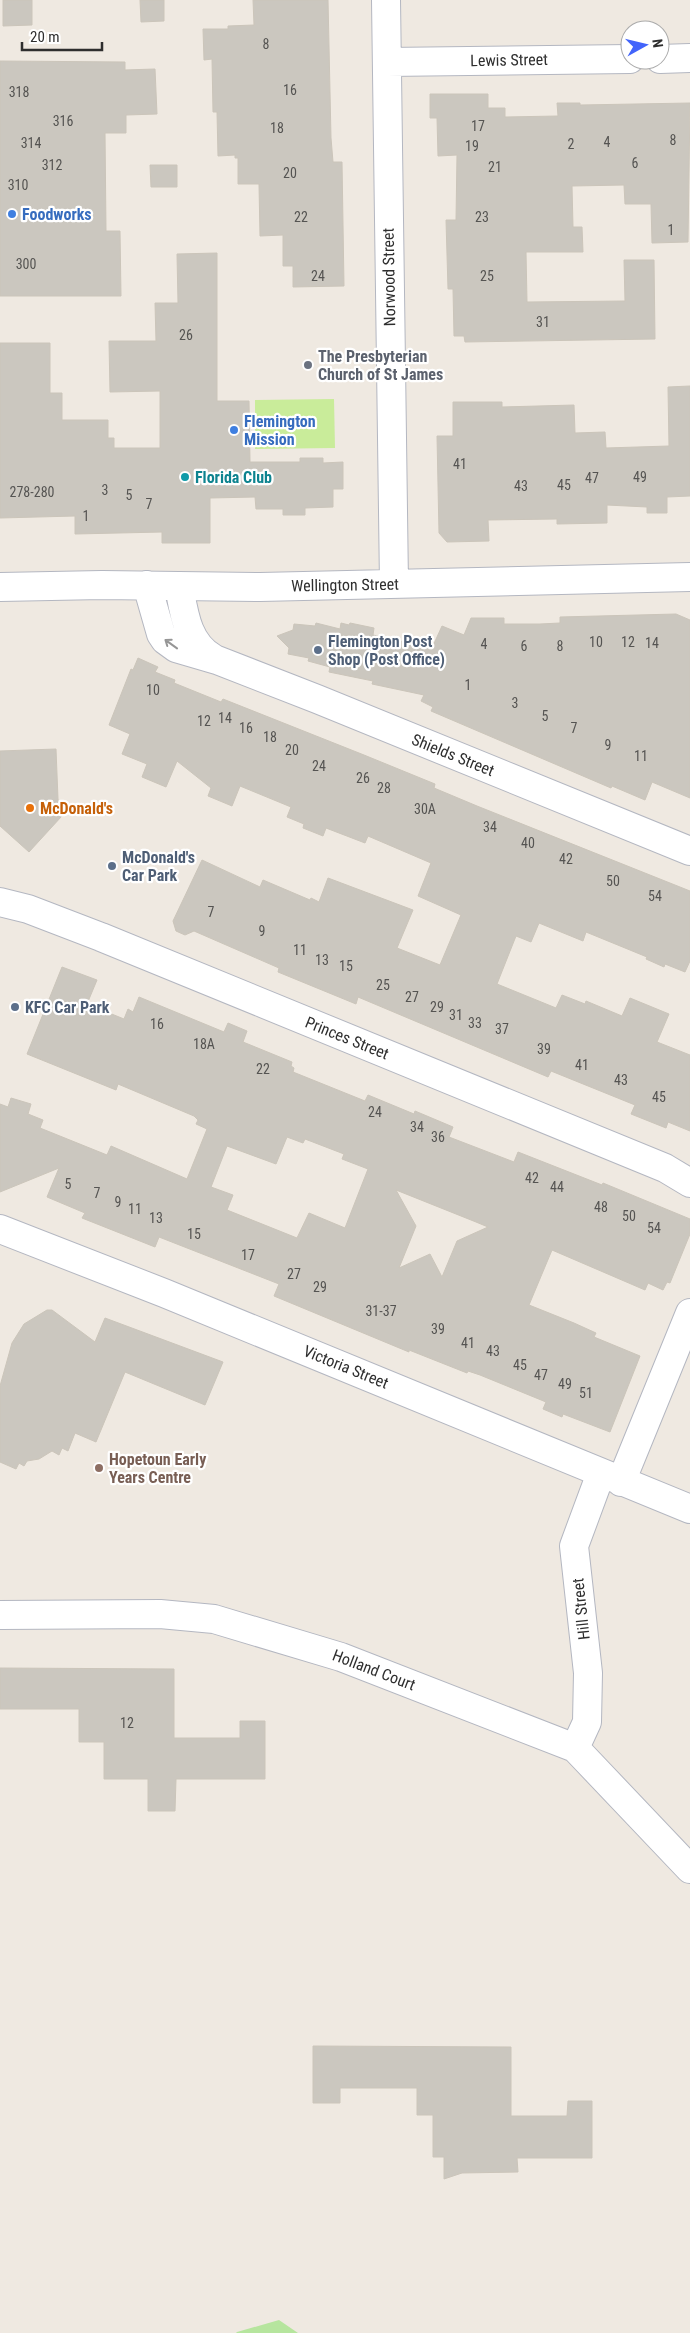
<svg xmlns="http://www.w3.org/2000/svg" width="690" height="2333" viewBox="0 0 690 2333" font-family="'Roboto Condensed',sans-serif">
  <rect width="100%" height="100%" fill="#efe9e1"/>
  <!-- green -->
  <path fill="#b6e59e" d="M279,2320L298,2333H236L237,2332Z"/>
  <!-- pitch -->
  <path fill="#c9ec9a" d="M334,399L335,448L255,449V400Z"/>
  <!-- building -->
  <path fill="#cbc7bf" stroke="#cbc5ba" fill-rule="evenodd" d="M3,0H32V25L3,26Z
    M140,0H164V21L141,22Z
    M253,0H328L331,138L333,162H342L344,286L293,287V266H283V235L260,236L259,184H238V158H235V155L218,156L217,112H213L212,59L204,60L203,29H228V26L254,25Z
    M0,61L125,62V70L155,69L157,114L126,115V133H105L106,231H120L121,296H0Z
    M430,94H488V108H505V117L558,116L557,103H580V105L690,103L688,242L652,243L651,204H625L624,185L572,186L573,227H582L583,252H526L527,302L625,301L624,260H654L655,339L465,342L464,336H454L453,289H448L446,220H456L457,155L438,156L437,118H430Z
    M150,165H177V187H151Z
    M217,253V401H249L250,462H300V458H323V463L343,462V489H333V507L305,508V515H283V509H256L255,497L210,498V543H162V532L75,534V516L0,518V343H50V393H62V420H108V438H114V448H160V391L110,392L109,341H156L155,303H178L177,254Z
    M690,386V496L667,497V513H647V507L607,505V523L557,524V519L488,520L489,541L447,542L439,533L437,436H453V402H502V407L574,405L575,433L605,432L606,448L669,446L668,387Z
    M676,614L690,620V798L652,782L645,800L612,786L611,788L431,711L433,707L421,701L424,695L372,684L373,681L329,672L330,667L308,661L309,658L288,654L289,648L277,636L293,630L294,624L315,626L316,623L340,629L341,623L349,625L350,623L374,628L373,635L432,648L442,626L464,635L471,618H504V624H540L560,623V617Z
    M138,658L158,667L155,672L175,680L174,683L221,702L223,699L364,755L435,784L434,788L477,806L690,891V961L685,972L665,964L664,967L646,959L647,957L586,932L583,941L539,923L531,942L516,936L497,984L556,1008L562,995L585,1004L586,1001L622,1016L630,998L669,1014L657,1042L690,1055V1131L668,1122L666,1128L631,1114L635,1105L551,1071L548,1077L358,997L356,1004L278,972L279,968L194,931L185,935L176,931L173,921L202,860L260,887L263,880L310,900L311,898L319,902L328,878L413,910L397,948L440,965L461,915L418,896L431,863L368,836L365,843L326,828L323,836L303,828L304,824L287,817L291,807L240,786L232,806L208,796L211,788L177,761L166,787L142,777L147,764L122,754L130,734L109,725L131,669L133,670Z
    M56,749L58,799L61,817L29,852L0,826V751Z
    M62,967L97,980L87,1004L124,1019L128,1009L133,1012L139,997L224,1032L228,1023L247,1031L243,1042L292,1062L291,1066L294,1068L293,1072L365,1101L368,1095L414,1114L415,1111L453,1127L449,1137L514,1162L518,1152L602,1185L603,1183L690,1219V1234L670,1283L667,1282L663,1290L648,1283L645,1290L552,1250L529,1305L574,1323L596,1333L594,1337L640,1356L610,1432L563,1414L562,1417L543,1409L546,1402L480,1375L468,1371L467,1373L409,1350V1352L274,1296L279,1284L159,1237L155,1247L82,1218L85,1213L47,1197L59,1168L0,1192V1104L8,1107L11,1098L31,1104L28,1114L43,1120L40,1128L107,1155L111,1146L187,1179L207,1129L196,1124L198,1120L194,1116L118,1084L116,1090L27,1054ZM287,1137L303,1143L305,1139L344,1154L342,1159L368,1169L345,1228L309,1213L297,1238L227,1210L233,1195L211,1187L227,1146L276,1164ZM396,1190L476,1222L488,1227L457,1241L442,1277L430,1254L399,1268L416,1226Z
    M47,1310H52L95,1342L105,1318L223,1362L205,1405L125,1372L96,1442L75,1433L68,1451L62,1448L59,1455L52,1451L39,1459L27,1461L24,1466L19,1463L16,1469L0,1462V1386L12,1343L24,1324Z
    M0,1668L174,1669V1738H240V1721H265V1779H176L175,1811H148V1779H104V1742H79V1709H0Z
    M313,2046L511,2047V2116H567L568,2101H592V2158H517L518,2172L462,2173L444,2179V2157H433V2115H417V2088H340V2103H313Z"/>
  <g fill="none" stroke-linecap="round" stroke-linejoin="round">
    <!-- minor casing -->
    <g stroke="#b4b7c1" stroke-width="30">
      <path id="minor" d="M386,0L394,584
        M660,59L690,58
        M387,62L630,59
        M147,585L161,634L165,640L176,648L217,660L317,699L690,851
        M179,586C184,613 187,643 213,658
        M0,587L102,585L260,587L690,577
        M0,902L28,909L101,937L665,1168L690,1183
        M0,1229L164,1293L690,1509
        M621,1482L690,1313
        M0,1615L160,1614L214,1619L341,1657L575,1748L690,1869
        M575,1748L587,1722L588,1673L574,1546L601,1473"/>
    </g>
    <!-- minor -->
    <use href="#minor" stroke="#fff" stroke-width="28"/>
  </g>
  <!-- one-way arrows -->
  <defs><path id="oneway-shaft" d="M-6 0H5M1.5-3L5.5 0L1.5 3" fill="none" stroke-width="1.6" stroke-linecap="round" stroke-linejoin="round" transform="scale(1.25)"/></defs>
  <use stroke="#969696" href="#oneway-shaft" transform="translate(171 644) rotate(-144)"/>
  <!-- markers -->
  <g fill="#3f7fe0" stroke="#fff" stroke-width="2">
    <circle cx="12" cy="214" r="5"/>
    <circle cx="234" cy="430" r="5"/>
  </g>
  <circle fill="#6b7280" stroke="#fff" stroke-width="2" cx="308" cy="365" r="5"/>
  <circle fill="#0f9aa8" stroke="#fff" stroke-width="2" cx="185" cy="477" r="5"/>
  <g fill="#5c6f8a" stroke="#fff" stroke-width="2">
    <circle cx="318" cy="650" r="5"/>
    <circle cx="112" cy="866" r="5"/>
    <circle cx="15" cy="1007" r="5"/>
  </g>
  <circle fill="#e8710a" stroke="#fff" stroke-width="2" cx="30" cy="808" r="5"/>
  <circle fill="#8d6e63" stroke="#fff" stroke-width="2" cx="99" cy="1468" r="5"/>
  <g text-anchor="middle" dominant-baseline="central" stroke-width="4.5" stroke-linejoin="round" paint-order="stroke">
    <!-- number labels -->
    <g font-size="14" fill="#555452">
      <text x="266" y="44">8</text>
      <text x="290" y="90">16</text>
      <text x="19" y="92">318</text>
      <text x="63" y="121">316</text>
      <text x="478" y="126">17</text>
      <text x="277" y="128">18</text>
      <text x="673" y="140">8</text>
      <text x="607" y="142">4</text>
      <text x="31" y="143">314</text>
      <text x="571" y="144">2</text>
      <text x="472" y="146">19</text>
      <text x="635" y="163">6</text>
      <text x="52" y="165">312</text>
      <text x="495" y="167">21</text>
      <text x="290" y="173">20</text>
      <text x="18" y="185">310</text>
      <text x="301" y="217">22</text>
      <text x="482" y="217">23</text>
      <text x="671" y="230">1</text>
      <text x="26" y="264">300</text>
      <text x="318" y="276">24</text>
      <text x="487" y="276">25</text>
      <text x="543" y="322">31</text>
      <text x="186" y="335">26</text>
      <text x="460" y="464">41</text>
      <text x="640" y="477">49</text>
      <text x="592" y="478">47</text>
      <text x="564" y="485">45</text>
      <text x="521" y="486">43</text>
      <text x="105" y="490">3</text>
      <text x="32" y="492">278-280</text>
      <text x="129" y="495">5</text>
      <text x="149" y="504">7</text>
      <text x="86" y="516">1</text>
      <text x="596" y="642">10</text>
      <text x="628" y="642">12</text>
      <text x="652" y="643">14</text>
      <text x="484" y="644">4</text>
      <text x="524" y="646">6</text>
      <text x="560" y="646">8</text>
      <text x="468" y="685">1</text>
      <text x="153" y="690">10</text>
      <text x="515" y="703">3</text>
      <text x="545" y="716">5</text>
      <text x="225" y="718">14</text>
      <text x="204" y="721">12</text>
      <text x="246" y="728">16</text>
      <text x="574" y="728">7</text>
      <text x="270" y="737">18</text>
      <text x="608" y="745">9</text>
      <text x="292" y="750">20</text>
      <text x="641" y="756">11</text>
      <text x="319" y="766">24</text>
      <text x="363" y="778">26</text>
      <text x="384" y="788">28</text>
      <text x="425" y="809">30A</text>
      <text x="490" y="827">34</text>
      <text x="528" y="843">40</text>
      <text x="566" y="859">42</text>
      <text x="613" y="881">50</text>
      <text x="655" y="896">54</text>
      <text x="211" y="912">7</text>
      <text x="262" y="931">9</text>
      <text x="300" y="950">11</text>
      <text x="322" y="960">13</text>
      <text x="346" y="966">15</text>
      <text x="383" y="985">25</text>
      <text x="412" y="997">27</text>
      <text x="437" y="1007">29</text>
      <text x="456" y="1015">31</text>
      <text x="475" y="1023">33</text>
      <text x="157" y="1024">16</text>
      <text x="502" y="1029">37</text>
      <text x="204" y="1044">18A</text>
      <text x="544" y="1049">39</text>
      <text x="582" y="1065">41</text>
      <text x="263" y="1069">22</text>
      <text x="621" y="1080">43</text>
      <text x="659" y="1097">45</text>
      <text x="375" y="1112">24</text>
      <text x="417" y="1127">34</text>
      <text x="438" y="1137">36</text>
      <text x="532" y="1178">42</text>
      <text x="68" y="1184">5</text>
      <text x="557" y="1187">44</text>
      <text x="97" y="1193">7</text>
      <text x="118" y="1202">9</text>
      <text x="601" y="1207">48</text>
      <text x="135" y="1209">11</text>
      <text x="629" y="1216">50</text>
      <text x="156" y="1218">13</text>
      <text x="654" y="1228">54</text>
      <text x="194" y="1234">15</text>
      <text x="248" y="1255">17</text>
      <text x="294" y="1274">27</text>
      <text x="320" y="1287">29</text>
      <text x="381" y="1311">31-37</text>
      <text x="438" y="1329">39</text>
      <text x="468" y="1343">41</text>
      <text x="493" y="1351">43</text>
      <text x="520" y="1365">45</text>
      <text x="541" y="1375">47</text>
      <text x="565" y="1384">49</text>
      <text x="586" y="1393">51</text>
      <text x="127" y="1723">12</text>
    </g>
    <!-- street labels -->
    <g font-size="16" fill="#2e2e2e" stroke="#fff">
      <text transform="translate(509 60) rotate(-1)">Lewis Street</text>
      <text transform="translate(389 277) rotate(-91)">Norwood Street</text>
      <text transform="translate(345 585) rotate(-1)">Wellington Street</text>
      <text transform="translate(453 755) rotate(22)">Shields Street</text>
      <text transform="translate(347 1038) rotate(22)">Princes Street</text>
      <text transform="translate(346 1367) rotate(22)">Victoria Street</text>
      <text transform="translate(581 1609) rotate(-96)">Hill Street</text>
      <text transform="translate(374 1670) rotate(21)">Holland Court</text>
    </g>
    <!-- shop labels -->
    <g font-size="16" font-weight="bold" fill="#366cbe" stroke="#fff" text-anchor="start">
      <text x="22" y="214">Foodworks</text>
      <text x="244" y="421">Flemington<tspan x="244" dy="18">Mission</tspan></text>
    </g>
    <!-- worship labels -->
    <g font-size="16" font-weight="bold" fill="#5b616d" stroke="#fff" text-anchor="start">
      <text x="318" y="356">The Presbyterian<tspan x="318" dy="18">Church of St James</tspan></text>
    </g>
    <!-- culture labels -->
    <g font-size="16" font-weight="bold" fill="#0d838f" stroke="#fff" text-anchor="start">
      <text x="195" y="477">Florida Club</text>
    </g>
    <!-- service labels -->
    <g font-size="16" font-weight="bold" fill="#4e5e75" stroke="#fff" text-anchor="start">
      <text x="328" y="641">Flemington Post<tspan x="328" dy="18">Shop (Post Office)</tspan></text>
      <text x="122" y="857">McDonald's<tspan x="122" dy="18">Car Park</tspan></text>
      <text x="25" y="1007">KFC Car Park</text>
    </g>
    <!-- food labels -->
    <g font-size="16" font-weight="bold" fill="#c56008" stroke="#fff" text-anchor="start">
      <text x="40" y="808">McDonald's</text>
    </g>
    <!-- education labels -->
    <g font-size="16" font-weight="bold" fill="#785e54" stroke="#fff" text-anchor="start">
      <text x="109" y="1459">Hopetoun Early<tspan x="109" dy="18">Years Centre</tspan></text>
    </g>
  </g>
  <!-- north arrow -->
  <g transform="translate(645 45) rotate(82)"><circle r="24" fill="#ffffff" stroke="#ababab"/>
  <path d="M0-4L9 19L0 12L-9 19Z" fill="#4264fb"/>
  <text y="-8" font-size="14" font-weight="bold" text-anchor="middle" fill="#2e2e2e">N</text>
  </g>
  <!-- scale -->
  <path d="M22 42v8h80v-8" fill="none" stroke="#2e2e2e" stroke-width="2.5"/>
  <text x="30" y="42" font-size="15" fill="#2e2e2e" stroke="#ffffff" stroke-width="4" paint-order="stroke">20 m</text>
</svg>
